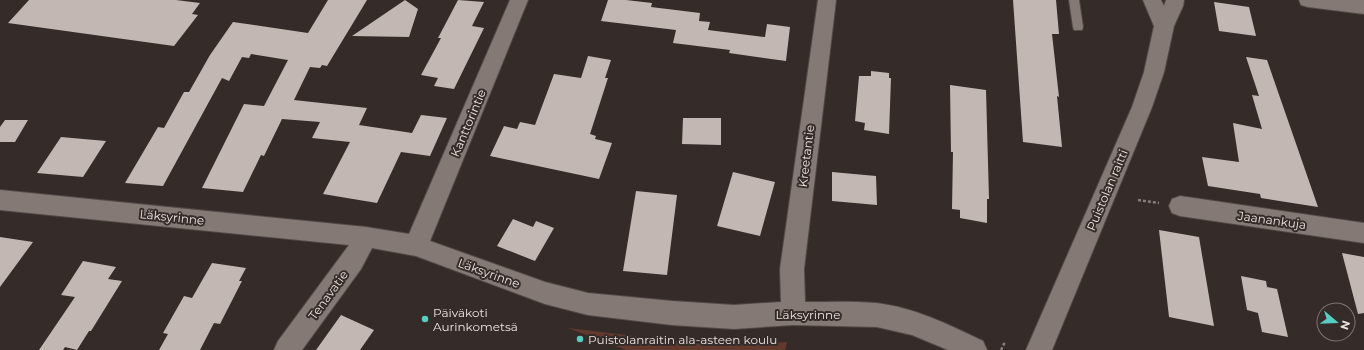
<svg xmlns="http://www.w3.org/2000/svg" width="1364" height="350" viewBox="0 0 1364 350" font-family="Montserrat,sans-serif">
  <rect width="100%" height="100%" fill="#352b28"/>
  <!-- green -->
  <path fill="#61392d" d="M568,328L718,346L787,342L785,350H626Z"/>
  <!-- building -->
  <path fill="#c3b7b3" d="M29,0H176L200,3L192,14L198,15L174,46L8,23Z
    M328,0H367L327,66L322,65L320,68L310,67L294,100L367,108L359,125L412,133L421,115L447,118L430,156L401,152L377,203L323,194L350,142L312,138L320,122L282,119L264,156L261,155L243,192L202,188L244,104L264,106L288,60L251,54L249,58L242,57L229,81L222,78L163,186L125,183L158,127L164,128L184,92H189L210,55L233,22L308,33Z
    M405,0L418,9L409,37L352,36Z
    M458,0L484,2L472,26L484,28L454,89L434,86L438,78L421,75L441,38H438Z
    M608,0H626L652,3L651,7L700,13L699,21L710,22L708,30L765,37L767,24L790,27L786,61L729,53L730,50L673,43L676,30L601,21Z
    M1013,0H1056L1059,34H1052L1059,97L1057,96L1062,147L1023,142Z
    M1214,2L1249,7L1256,36L1219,31Z
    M588,56L611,60L605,78H608L590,134L596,136L595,139L612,143L599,179L490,156L504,126L517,129L520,122L535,125L554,74L581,78Z
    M1246,57L1267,60L1318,207L1261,198L1260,194L1208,186L1202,157L1239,162L1233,123L1262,129L1252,95L1259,96Z
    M871,71L889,73V78H891L889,134L864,130L865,123L855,121L859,76H871Z
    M950,85L986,90L989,199H987V223L960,218V210L952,209L953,152H951Z
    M683,118H721V145L682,144Z
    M5,120H28L15,142H0V127Z
    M61,137L106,141L83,177L37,173Z
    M733,172L775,182L760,236L717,226Z
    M832,172L876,176L877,205L832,201Z
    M636,191L677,195L667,275L623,271Z
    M513,219L533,227L536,221L554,228L535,261L497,246Z
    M1159,230L1199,237L1214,326L1169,317Z
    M0,237L33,242L0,287Z
    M1342,253L1364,257V313L1358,314Z
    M83,261L116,267L108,279L122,281L91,331H89L77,350L65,347L63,350H39L75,297L61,295Z
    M212,263L246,268L239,281H242L220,324L214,323L200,350H159L168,334L163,333L184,296L192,298Z
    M1241,276L1266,281L1267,287L1277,289L1288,337L1262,332L1258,313L1247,310Z
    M341,315L374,330L360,350H316Z"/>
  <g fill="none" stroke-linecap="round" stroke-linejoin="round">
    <!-- service casing -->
    <g stroke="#524947" stroke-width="2">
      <path id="service" d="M1069,0H1079L1083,27L1082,30H1074L1073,27Z"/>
    </g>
    <!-- minor casing -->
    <g stroke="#524947" stroke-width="2">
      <path id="minor" d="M510,0H528L430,241L545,282L588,293L672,301L734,305L781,302L780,269L818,0H836L804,269L805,302C828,302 852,301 876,303C913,307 950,325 983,341L987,350H948L912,335L877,327L793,325L734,329L672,325L588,315L545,304L416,256L372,248L361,269L302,350H274L278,341L349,245L0,210V190L366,227L409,234Z
        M1299,0H1364V14L1308,7L1301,5Z
        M1180,196L1364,223V243L1180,216L1172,213L1169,206L1172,199Z"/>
    </g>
    <!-- secondary casing -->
    <g stroke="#524947" stroke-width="2">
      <path id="secondary" d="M1143,0H1161L1164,6L1166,0H1184L1183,6L1174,26L1164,72L1152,107L1052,350H1026L1132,107L1144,72L1154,26Z"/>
    </g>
    <!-- path -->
    <path stroke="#877f7c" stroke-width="2.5" stroke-dasharray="3 2" stroke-linecap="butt" d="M1138,200L1159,203
      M1001,350L1005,342"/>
    <!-- service -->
    <use href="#service" fill="#857976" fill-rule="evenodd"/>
    <!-- minor -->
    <use href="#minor" fill="#857976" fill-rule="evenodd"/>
    <!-- secondary -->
    <use href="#secondary" fill="#857976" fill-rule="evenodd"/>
  </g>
  <!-- markers -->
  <g fill="#56cec3" stroke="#352b28" stroke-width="1.5">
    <circle cx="425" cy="319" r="4"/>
    <circle cx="580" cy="339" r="4"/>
  </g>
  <g text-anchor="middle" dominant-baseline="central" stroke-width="4" stroke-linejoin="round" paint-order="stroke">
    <!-- street labels -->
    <g font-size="12" fill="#ebe4e2" stroke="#352b28">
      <text transform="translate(468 123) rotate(-67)">Kanttorintie</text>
      <text transform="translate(806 156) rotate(-83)">Kreetantie</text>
      <text transform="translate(1107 190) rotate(-67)">Puistolan raitti</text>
      <text transform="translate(172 217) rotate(6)">Läksyrinne</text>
      <text transform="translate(1272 220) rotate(8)">Jaanankuja</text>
      <text transform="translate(489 273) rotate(20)">Läksyrinne</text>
      <text transform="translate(328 295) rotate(-54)">Tenavatie</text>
      <text x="808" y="314">Läksyrinne</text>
    </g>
    <!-- poi labels -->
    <g font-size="12" fill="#ebe4e2" stroke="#352b28" text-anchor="start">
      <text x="433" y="312">Päiväkoti<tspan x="433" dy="14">Aurinkometsä</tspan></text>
      <text x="588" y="339">Puistolanraitin ala-asteen koulu</text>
    </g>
  </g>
  <!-- north arrow -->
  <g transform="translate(1336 322) rotate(109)"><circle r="19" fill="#352b28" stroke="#7e7572"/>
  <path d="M0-3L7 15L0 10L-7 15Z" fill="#56cec3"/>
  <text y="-6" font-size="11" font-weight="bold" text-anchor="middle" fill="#ebe4e2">N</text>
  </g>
</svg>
